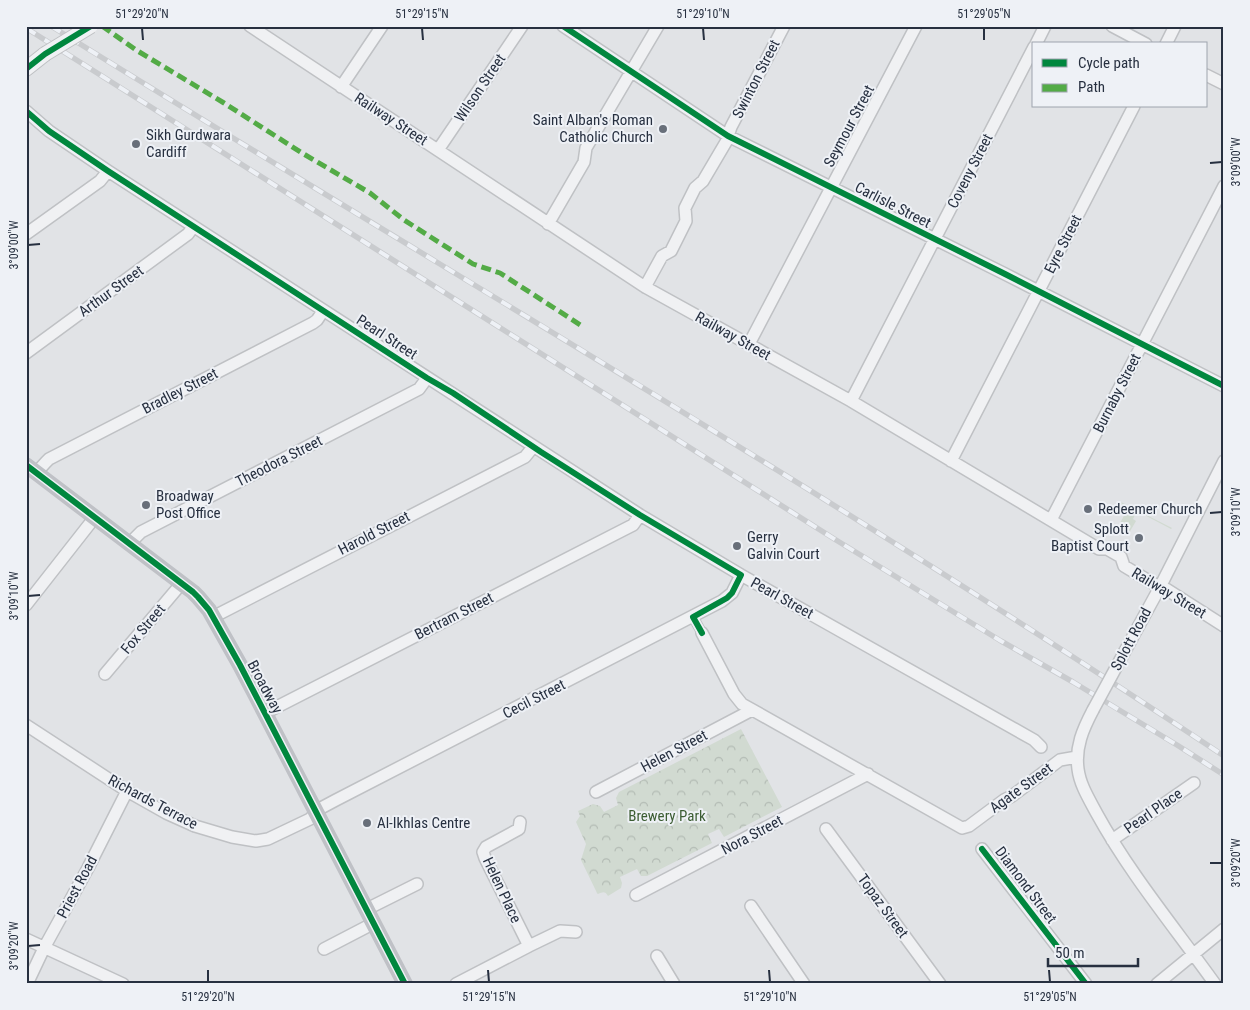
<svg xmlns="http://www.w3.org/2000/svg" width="1250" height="1010" viewBox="0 0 1250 1010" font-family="'Roboto Condensed',sans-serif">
  <defs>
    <pattern id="park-crowns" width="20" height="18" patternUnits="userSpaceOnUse" patternTransform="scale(1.25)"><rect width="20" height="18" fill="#d1dad1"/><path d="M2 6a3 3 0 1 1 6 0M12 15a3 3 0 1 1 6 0" fill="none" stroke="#b3bbb4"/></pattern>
  </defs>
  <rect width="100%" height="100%" fill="#e1e3e6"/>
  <!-- grass -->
  <path fill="#d1dad1" d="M1121,502L1172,528L1171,529L1137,511L1133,519L1136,521L1129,533L1125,531L1127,527L1120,523L1125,514L1117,509Z"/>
  <!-- park -->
  <path fill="url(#park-crowns)" d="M741,729L782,807L724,837L719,829L708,834L712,843L647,876H641L637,869L620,877L622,883L621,888L608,896C605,891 603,892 598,894L597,893L581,860L586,844L576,822L580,816L578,811L593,804L600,806L604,812L618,805L616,798L619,792Z"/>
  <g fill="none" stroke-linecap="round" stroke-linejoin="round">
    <!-- pedestrian casing -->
    <g stroke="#bfc1c4" stroke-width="11">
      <path id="pedestrian" d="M693,617L702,633"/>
    </g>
    <!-- minor casing -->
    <g stroke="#bfc1c4" stroke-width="14">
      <path id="minor" d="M250,26L645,287L851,401L1099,549H1107L1121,557L1124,566L1154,584L1166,589L1224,626
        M563,26L728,136L1005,274L1224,386
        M1112,26L1146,44
        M1036,44L1045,26
        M1166,44L1175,26
        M1206,75L1224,84
        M341,87L382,26
        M26,111L49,131L108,171L640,515L741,575L1034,740L1041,747
        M438,150L522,26
        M548,224L584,162L586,148L658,26
        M26,234L100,181L108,171
        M645,287L662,256L671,251L686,221L685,208L695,188L703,181L726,142L731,127L784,26
        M749,344L916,26
        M26,353L188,234L193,227
        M851,401L1034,47
        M951,461L1134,106
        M36,473L46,462L49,459L313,323L317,320L323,311
        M1051,520L1224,186
        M129,544L141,532L419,389L427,378
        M26,605L95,517
        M213,617L525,457L533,447
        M702,633L734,694L742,704L962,828L969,826L1004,800L1012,796L1060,760L1077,757
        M1125,651L1160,587L1224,461
        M105,674L181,584
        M1093,710C1083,729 1075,747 1078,769C1080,785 1089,799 1097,814C1130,874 1175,928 1215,984
        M265,713L629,527L633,525L640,515
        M26,725L127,791L166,813L195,826L232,837L256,841L268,839L310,819L321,808L336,800L722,601L732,593L741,575
        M596,792L752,710
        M520,822L519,829L486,847L483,852L485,858L529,946L560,931L576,932
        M826,829L940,984
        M1112,840L1194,783
        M982,849L1086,984
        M636,895L868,774
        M751,906L804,984
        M367,909L417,884
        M26,939L123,984
        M324,949L374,923
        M657,956L674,984
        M27,984L44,948L88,868L127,791
        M456,984L529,946
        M1157,984L1224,929"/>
    </g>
    <!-- tertiary casing -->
    <g stroke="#bfc1c4" stroke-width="16">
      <path id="tertiary" d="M26,69L45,54"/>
    </g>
    <!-- pedestrian -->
    <use href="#pedestrian" stroke="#f0f1f3" stroke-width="9"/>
    <!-- minor -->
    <use href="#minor" stroke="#f0f1f3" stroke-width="11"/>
    <!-- tertiary -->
    <use href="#tertiary" stroke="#f0f1f3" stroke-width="14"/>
    <!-- secondary -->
    <path stroke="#bfc1c6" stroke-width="16" d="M26,465L193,592L198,597L209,610L240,665L405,984"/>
    <!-- rail casing -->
    <g stroke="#c9cbce" stroke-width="5.5">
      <path id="rail" d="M51,26C442,269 841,500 1224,756
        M26,28L836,540L1001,641L1073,682L1177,745L1224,775"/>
    </g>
    <!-- rail -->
    <use href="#rail" stroke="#eef1f6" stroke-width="4" stroke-dasharray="11" stroke-linecap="butt"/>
    <!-- minor-bridge casing -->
    <g stroke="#bfc1c4" stroke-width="14" stroke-linecap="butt">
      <path id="minor-bridge" d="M1093,710L1125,651"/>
    </g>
    <!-- tertiary-bridge casing -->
    <g stroke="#bfc1c4" stroke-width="16" stroke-linecap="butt">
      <path id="tertiary-bridge" d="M45,54L91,26"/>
    </g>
    <!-- minor-bridge -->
    <use href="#minor-bridge" stroke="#f0f1f3" stroke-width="11"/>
    <!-- tertiary-bridge -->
    <use href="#tertiary-bridge" stroke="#f0f1f3" stroke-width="14"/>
    <!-- quiet -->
    <path stroke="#53ab46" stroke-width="5" stroke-dasharray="10 5" stroke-linecap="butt" d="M102,26L136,50L224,103L302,153L370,193L404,220L473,264L500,273L582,326"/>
    <!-- cycleway casing -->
    <g stroke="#eef1f6" stroke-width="9">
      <path id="cycleway" d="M563,26L728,136L1005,274L1224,386
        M26,69L45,54L91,26
        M26,111L49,131L108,171L427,378L453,393L541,452L640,515L741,575L732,593L727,598L693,617L702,633
        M26,465L193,592L198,597L209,610L240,665L405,984
        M982,849L1086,984"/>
    </g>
    <!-- cycleway -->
    <use href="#cycleway" stroke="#00873e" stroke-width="6"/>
  </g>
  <!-- ticks -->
  <path fill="none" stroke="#273040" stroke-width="2" d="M142,28L143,40M422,28L423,40M703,28L704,40M984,28V40M1210,163L1222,162M28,245L40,244M1210,513L1222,512M28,596L40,595M1210,863H1222M28,946L40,945M208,970V982M488,970L489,982M769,970L770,982M1049,970L1050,982"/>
  <!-- markers -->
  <g fill="#686f7a" stroke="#eef1f6" stroke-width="2">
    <circle cx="663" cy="129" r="5"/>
    <circle cx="136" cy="144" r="5"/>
    <circle cx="146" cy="505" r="5"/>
    <circle cx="1088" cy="509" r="5"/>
    <circle cx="1139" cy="538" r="5"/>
    <circle cx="737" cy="546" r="5"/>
    <circle cx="367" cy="823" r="5"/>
  </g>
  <g text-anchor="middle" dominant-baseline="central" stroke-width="4" stroke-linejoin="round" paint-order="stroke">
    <!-- street labels -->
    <g font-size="15" fill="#273040" stroke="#eef1f6">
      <text transform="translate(756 79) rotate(-63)">Swinton Street</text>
      <text transform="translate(480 88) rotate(-56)">Wilson Street</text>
      <text transform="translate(391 119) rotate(33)">Railway Street</text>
      <text transform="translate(849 126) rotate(-62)">Seymour Street</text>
      <text transform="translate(970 171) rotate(-63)">Coveny Street</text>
      <text transform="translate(893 205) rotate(27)">Carlisle Street</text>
      <text transform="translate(1063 244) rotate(-63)">Eyre Street</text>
      <text transform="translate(111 291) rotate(-36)">Arthur Street</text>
      <text transform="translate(733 336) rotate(29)">Railway Street</text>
      <text transform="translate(387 337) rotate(33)">Pearl Street</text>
      <text transform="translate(180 391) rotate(-27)">Bradley Street</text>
      <text transform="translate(1117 393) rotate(-63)">Burnaby Street</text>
      <text transform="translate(279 461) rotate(-27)">Theodora Street</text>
      <text transform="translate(374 533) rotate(-27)">Harold Street</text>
      <text transform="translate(1169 593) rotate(31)">Railway Street</text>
      <text transform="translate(782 598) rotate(29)">Pearl Street</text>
      <text transform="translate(454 616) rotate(-27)">Bertram Street</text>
      <text transform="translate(143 629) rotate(-50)">Fox Street</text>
      <text transform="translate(1131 639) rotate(-62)">Splott Road</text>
      <text transform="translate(265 687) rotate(62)">Broadway</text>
      <text transform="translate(534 699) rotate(-27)">Cecil Street</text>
      <text transform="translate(674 751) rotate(-28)">Helen Street</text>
      <text transform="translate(1021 788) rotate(-36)">Agate Street</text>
      <text transform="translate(153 802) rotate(28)">Richards Terrace</text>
      <text transform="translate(1153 811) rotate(-35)">Pearl Place</text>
      <text transform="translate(752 835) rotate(-28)">Nora Street</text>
      <text transform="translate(1026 885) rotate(53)">Diamond Street</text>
      <text transform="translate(77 887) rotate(-62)">Priest Road</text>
      <text transform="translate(502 890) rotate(65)">Helen Place</text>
      <text transform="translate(883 906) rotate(54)">Topaz Street</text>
    </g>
    <!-- poi labels -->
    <g font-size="15" fill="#273040" stroke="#eef1f6" text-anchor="start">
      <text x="653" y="120" text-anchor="end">Saint Alban's Roman<tspan x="653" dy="17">Catholic Church</tspan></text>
      <text x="146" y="135">Sikh Gurdwara<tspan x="146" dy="17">Cardiff</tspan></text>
      <text x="156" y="496">Broadway<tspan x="156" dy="17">Post Office</tspan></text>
      <text x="1098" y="509">Redeemer Church</text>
      <text x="1129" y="529" text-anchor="end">Splott<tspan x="1129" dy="17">Baptist Court</tspan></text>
      <text x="747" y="537">Gerry<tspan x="747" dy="17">Galvin Court</tspan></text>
      <text x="377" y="823">Al-Ikhlas Centre</text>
    </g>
    <!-- park labels -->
    <g font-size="15" fill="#3c5d33" stroke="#eef1f6">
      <text x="667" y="816">Brewery Park</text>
    </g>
  </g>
  <!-- border -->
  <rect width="1250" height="1010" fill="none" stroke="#eef1f6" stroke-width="55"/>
  <!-- legend -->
  <rect x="1032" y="42" width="175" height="65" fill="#eef1f6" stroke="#9ea4ad"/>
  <rect x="1042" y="59" width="25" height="8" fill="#00873e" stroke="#9ea4ad"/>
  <text x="1078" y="68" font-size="15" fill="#273040">Cycle path</text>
  <rect x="1042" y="84" width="25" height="8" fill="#53ab46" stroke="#9ea4ad"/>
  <text x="1078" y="92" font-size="15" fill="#273040">Path</text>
  <!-- scale -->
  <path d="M1048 958v8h90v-8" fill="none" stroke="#273040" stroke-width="2.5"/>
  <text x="1055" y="958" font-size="15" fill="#273040" stroke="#eef1f6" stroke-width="4" paint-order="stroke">50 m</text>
  <rect x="28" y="28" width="1194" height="954" fill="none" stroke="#273040" stroke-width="2"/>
  <g font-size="12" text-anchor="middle" fill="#273040">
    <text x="142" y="18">51°29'20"N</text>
    <text x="422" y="18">51°29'15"N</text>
    <text x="703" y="18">51°29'10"N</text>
    <text x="984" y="18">51°29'05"N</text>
    <text transform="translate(1236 162) rotate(-90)" y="4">3°09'00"W</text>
    <text transform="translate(14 245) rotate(-90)" y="4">3°09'00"W</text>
    <text transform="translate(1236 512) rotate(-90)" y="4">3°09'10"W</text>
    <text transform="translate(14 596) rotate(-90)" y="4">3°09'10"W</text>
    <text transform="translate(1236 863) rotate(-90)" y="4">3°09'20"W</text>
    <text transform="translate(14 946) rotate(-90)" y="4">3°09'20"W</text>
    <text x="208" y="1001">51°29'20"N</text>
    <text x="489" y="1001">51°29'15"N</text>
    <text x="770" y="1001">51°29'10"N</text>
    <text x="1050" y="1001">51°29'05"N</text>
  </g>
</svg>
